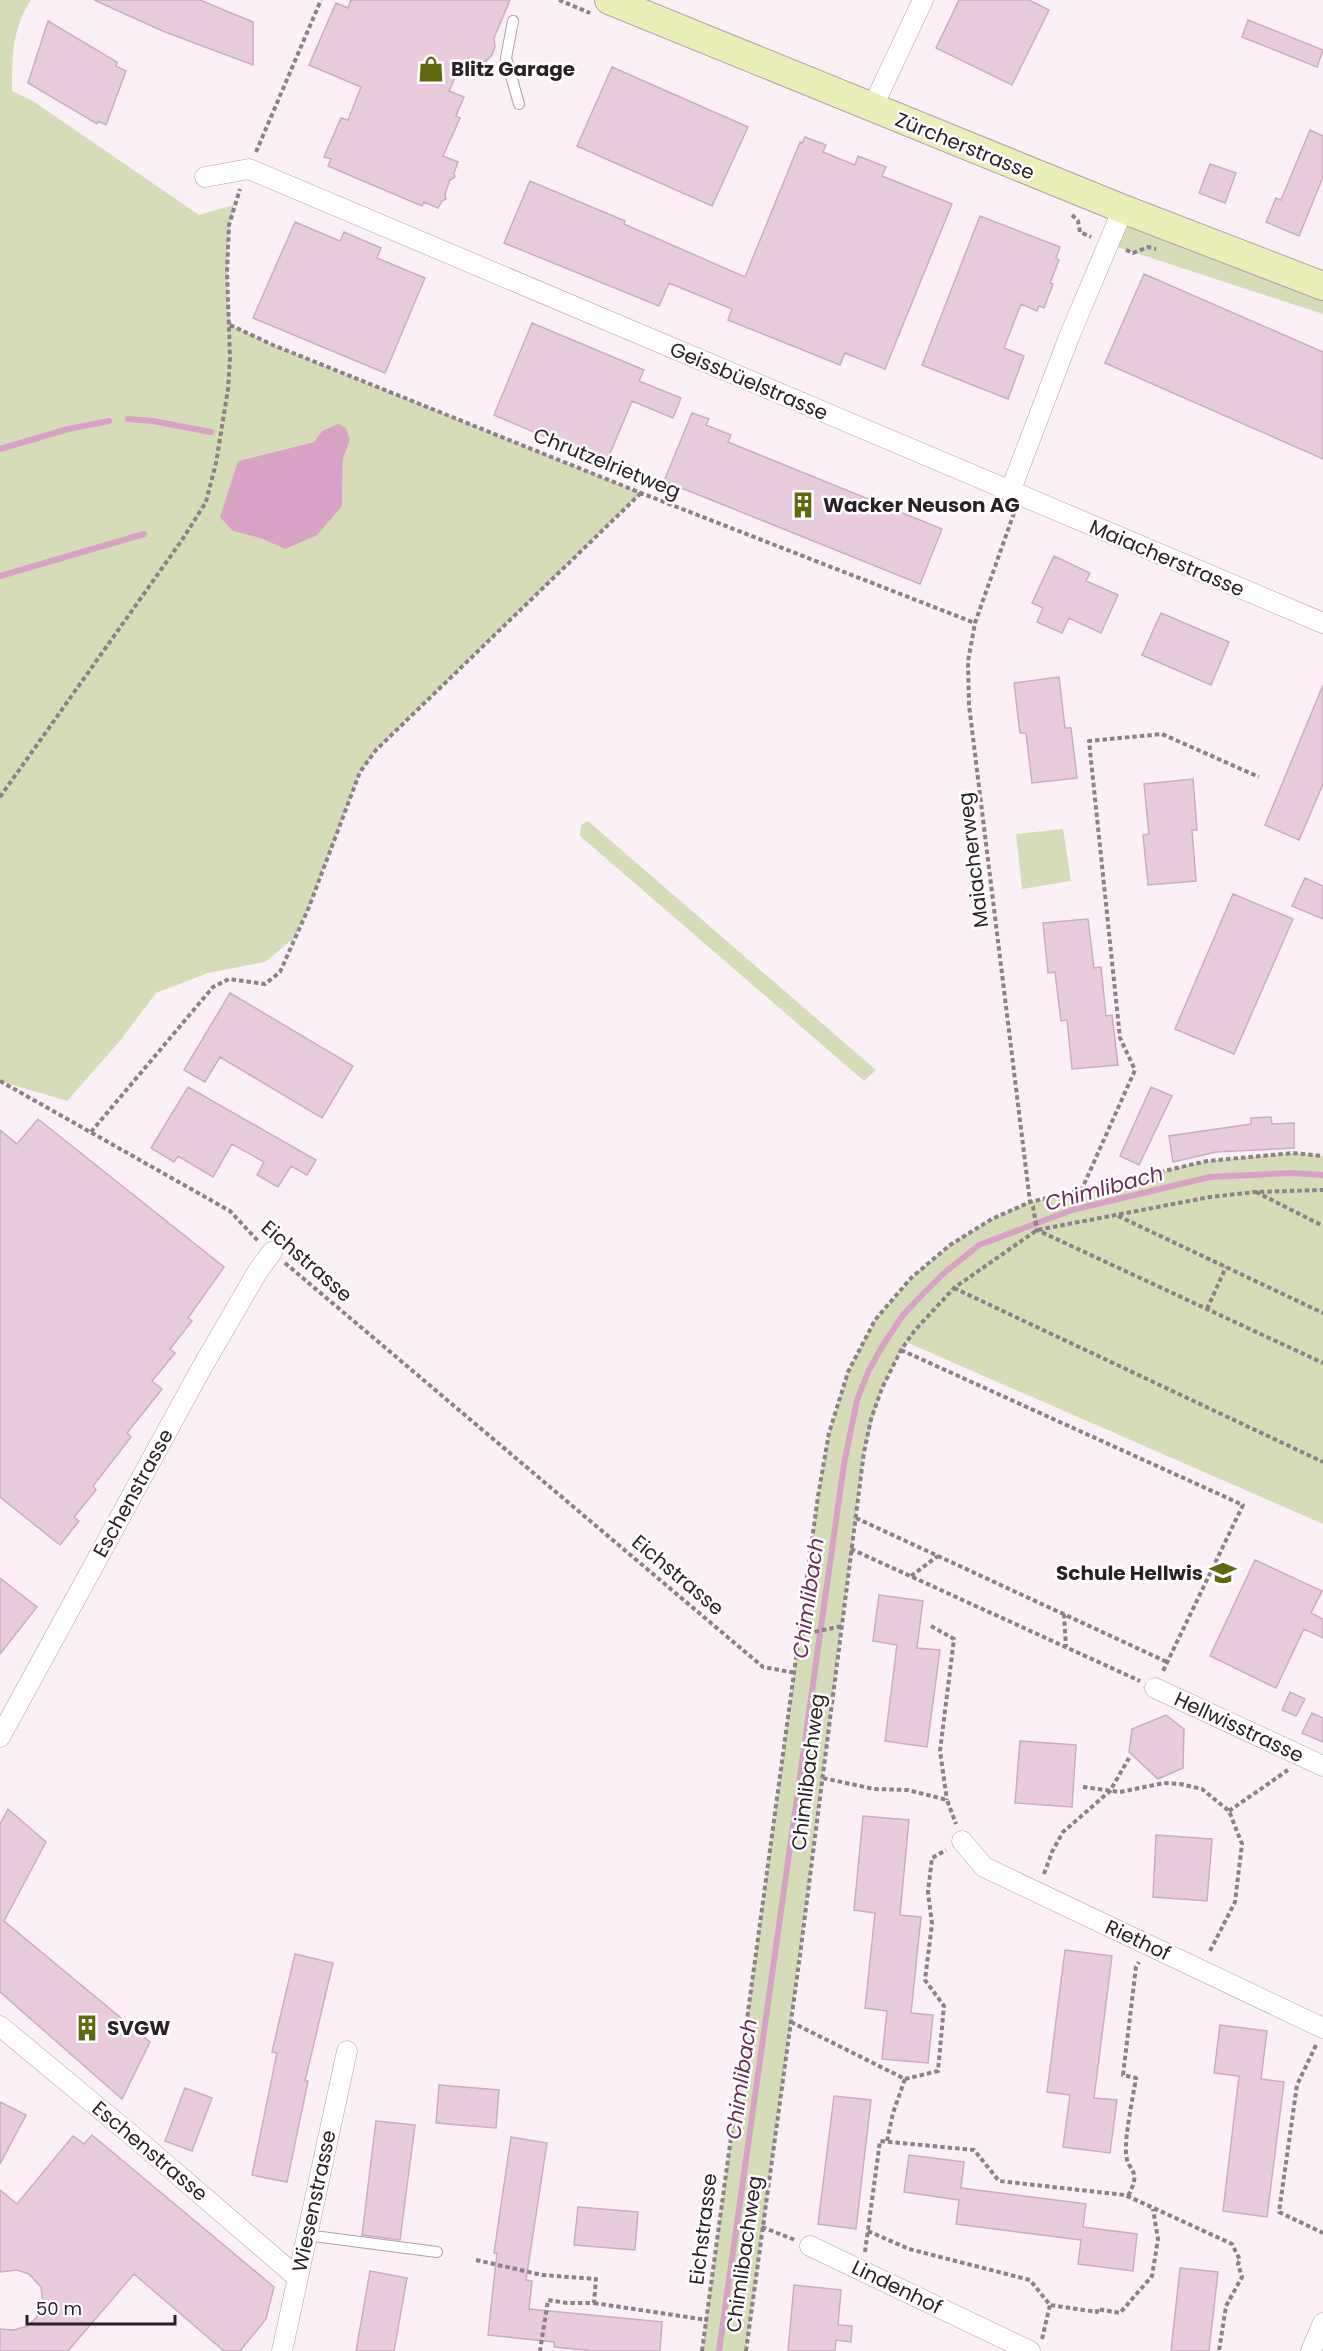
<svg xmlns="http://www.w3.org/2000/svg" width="1323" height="2351" viewBox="0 0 1323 2351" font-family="Poppins,sans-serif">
  <rect width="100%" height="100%" fill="#fcf0f7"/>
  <!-- green -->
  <path fill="#d6dcb7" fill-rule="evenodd" d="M0,0H31C12,28 12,58 12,91L33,101L199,215L234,205C225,245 227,285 230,325L273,345L641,493L376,750L360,772L309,907L294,938L265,962L208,973L156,993L119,1042L67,1101L0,1081ZM322,431L350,440L343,459L342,506L285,549L260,538L233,531L238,461L314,442Z
    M1123,209L1323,286V314L1108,244Z
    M588,821L876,1070L864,1081L580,836L581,825Z
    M1063,829L1071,881L1022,889L1016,834Z
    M1293,1153L1323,1156V1524L906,1342L882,1388L864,1452L791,2022L746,2351H702L818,1496L829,1433L848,1372L875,1320L911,1278L950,1245L992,1219L1030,1202L1207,1161Z"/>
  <!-- water -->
  <path fill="#d7a2c4" d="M338,424L346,428L350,440L343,459L342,506L317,535L285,549L260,538L233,531L220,517L238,461L314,442L322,431Z"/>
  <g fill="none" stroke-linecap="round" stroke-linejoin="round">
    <!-- stream -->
    <path stroke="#d7a2c4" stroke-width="6" d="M128,419L153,421L211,432
      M0,449L68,429L109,421
      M0,576L144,534
      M719,2351L844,1464L857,1400L869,1370L883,1345L903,1315L923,1294L944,1273L979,1245L1072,1210L1210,1177L1292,1173L1323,1175"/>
  </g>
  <!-- building -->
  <path fill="#e8cbdd" stroke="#caadbf" stroke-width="1.5" d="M94,0H200L253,22V65L165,32Z
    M351,0H510L494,38L495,47L492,55L486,61L477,64H461L449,91L464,97L456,116L460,118L443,156L458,162L454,173L455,177L450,180L445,194L446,199L442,201L438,208L424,202L422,206L328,166L331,159L324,157L341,118L348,120L361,87L309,65L336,3L348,8Z
    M959,0H1029L1049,10L1012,85L936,48Z
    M1248,20L1323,50L1317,67L1242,37Z
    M48,21L117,62L116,66L126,71L106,125L98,121L97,124L28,83Z
    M612,67L748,127L712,206L577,146Z
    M1310,130L1323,136V177L1299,236L1266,222L1276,198L1281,200Z
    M805,137L826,145L823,152L855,165L858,156L886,167L882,176L952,204L885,369L845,353L840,365L728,320L732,309L669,283L659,306L504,243L530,181L625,221L624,224L745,277L800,142L802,143Z
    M1210,164L1236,173L1225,203L1199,193Z
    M980,216L1060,247L1056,258L1059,260L1050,283L1053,284L1044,308L1039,306L1037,311L1021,304L1004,348L1024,356L1008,399L922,365Z
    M295,222L340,241L344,232L381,248L377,258L425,278L385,373L253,318Z
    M1144,274L1323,352V459L1105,363Z
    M532,323L644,370L639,381L681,398L673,418L632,401L606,463L494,415Z
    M692,413L709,419L706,425L731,435L728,442L942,529L920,584L664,481Z
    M1054,556L1090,573L1086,581L1118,595L1101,633L1069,618L1062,633L1037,622L1043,608L1032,603Z
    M1161,613L1229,642L1211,685L1142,655Z
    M1059,677L1065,728H1071L1077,778L1032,783L1026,733H1020L1014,683Z
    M1323,685V784L1299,840L1265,825Z
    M1193,779L1197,830H1192L1196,881L1148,885L1143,835L1149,834L1144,784Z
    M1305,878L1323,886V919L1292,906Z
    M1233,894L1293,919L1234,1054L1175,1029Z
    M1088,919L1094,968L1101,967L1106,1016L1112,1015L1118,1065L1072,1069L1067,1020L1061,1021L1055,972L1048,973L1043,923Z
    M230,993L353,1066L322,1118L220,1057L205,1082L184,1070Z
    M188,1087L316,1160L307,1175L291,1166L278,1187L257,1175L264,1162L232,1144L213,1177L178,1156L174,1162L151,1148Z
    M1151,1087L1172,1096L1139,1165L1120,1156Z
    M1271,1117L1272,1124L1294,1123V1148L1216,1152L1173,1162L1169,1136L1251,1124V1118Z
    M38,1119L224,1267L188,1318L192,1321L170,1349L175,1353L152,1381L162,1389L127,1433L131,1437L93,1486L96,1490L74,1517L79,1521L60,1545L0,1497V1130L17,1144Z
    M1255,1560L1322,1591L1311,1613L1323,1619V1638L1304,1629L1276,1688L1210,1656Z
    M0,1578L37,1607L0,1654Z
    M879,1595L923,1601L917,1648L940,1650L927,1747L885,1741L897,1645L873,1641Z
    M1290,1692L1305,1699L1296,1716L1282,1710Z
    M1312,1713L1323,1718V1742L1302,1733Z
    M1166,1715L1184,1729L1183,1768L1158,1779L1129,1752L1132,1729Z
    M1020,1741L1076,1745L1072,1807L1015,1803Z
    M8,1809L46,1842L4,1921L150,2042L122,2099L0,1992V1824Z
    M863,1816L909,1820L900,1915L921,1917L911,2013L933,2015L928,2063L882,2059L887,2011L865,2008L875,1913L854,1910Z
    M1156,1835L1212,1839L1207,1901L1153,1897Z
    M1065,1950L1112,1956L1094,2098L1117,2100L1110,2153L1063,2147L1070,2095L1047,2092Z
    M295,1954L333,1963L305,2081H308L287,2182L252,2175L277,2053L272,2052Z
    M1220,2025L1267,2031L1261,2079L1284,2082L1267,2217L1223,2211L1239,2076L1214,2073Z
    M439,2085L499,2090L496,2128L436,2123Z
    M185,2088L212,2098L192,2151L165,2141Z
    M834,2096L871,2100L856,2229L818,2224Z
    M0,2102L26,2115L0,2164Z
    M376,2121L415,2125L400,2240L362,2235Z
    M92,2135L274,2287L266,2319L240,2351H224L134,2274L68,2351H0V2329L14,2330L27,2326L36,2318L43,2302L41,2287L29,2274L17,2270L0,2272V2190L17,2204L73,2136L84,2144Z
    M511,2137L547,2143L526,2280L532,2281L529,2309L662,2322L660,2351H595L554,2347V2342L488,2335L497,2253H494Z
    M909,2155L964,2162L961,2188L1086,2204L1083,2227L1137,2234L1133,2271L1078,2264L1081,2240L956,2224L959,2200L904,2192Z
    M578,2207L638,2212L635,2250L574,2245Z
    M1180,2268L1218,2272L1209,2351H1171Z
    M370,2271L407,2278L394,2351H356Z
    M794,2285L841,2290L838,2325L852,2326L851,2342L836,2340L835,2351H788Z"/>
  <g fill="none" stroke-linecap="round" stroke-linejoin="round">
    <!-- service casing -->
    <g stroke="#b79bac" stroke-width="12">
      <path id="service" d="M513,21L506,58L519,104
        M306,2235L437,2252"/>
    </g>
    <!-- minor casing -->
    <g stroke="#b79bac" stroke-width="21">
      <path id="minor" d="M872,108L923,0
        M205,177L249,169L1323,623
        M1010,492L1069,337L1123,209
        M1155,1688L1323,1766
        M0,1737L201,1369L258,1271L272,1252
        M962,1841L984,1867L1323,2028
        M0,2026L141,2143L298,2278
        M810,2246L1030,2351
        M282,2351L347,2051
        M1311,2351L1323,2323"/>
    </g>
    <!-- secondary casing -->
    <g stroke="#b79bac" stroke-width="30">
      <path id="secondary" d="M609,0L1123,209L1323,286"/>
    </g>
    <!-- path -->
    <path stroke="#8d8188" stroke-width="4" stroke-dasharray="4.5 3" stroke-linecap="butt" d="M559,0L590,13
      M256,152L321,0
      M1072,215L1078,221L1080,232L1091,237
      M1126,250L1133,253L1148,247L1156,249
      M230,325L273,345L641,493L975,623
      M1014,513L975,623L968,661L969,705L1030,1202L1033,1207L1037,1230L1323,1363
      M0,797L182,540L206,502L216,463L228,389L230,358L227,272L229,225L240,189
      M0,1081L230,1211L258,1241
      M91,1132L213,987L229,979L265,984L280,972L309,907L360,772L376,750L641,493
      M1081,1191L1135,1070L1120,1038L1089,741L1162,734L1259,777
      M1256,1192L1323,1226
      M1118,1216L1323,1313
      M285,1263L763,1667L796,1673
      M954,1288L1323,1462
      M1207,1309L1226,1267
      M901,1350L1243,1505L1163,1671
      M856,1518L1167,1662
      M851,1549L1140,1681
      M911,1576L938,1556
      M1064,1614L1066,1647
      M931,1626L954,1639L940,1751L947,1800
      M800,1635L842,1626
      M823,1778L874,1789L908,1790L947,1800L956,1824
      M1083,1787L1120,1792L1164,1783L1180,1784L1202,1789L1229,1811L1242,1844L1235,1902L1209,1953
      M1229,1811L1288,1770
      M1044,1874L1052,1852L1063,1832L1110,1791L1129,1758
      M791,2022L905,2079L938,2071L944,2006L925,1980L932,1924L928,1892L932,1858L946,1850
      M1316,2045L1297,2085L1279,2212L1323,2233
      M887,2141L893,2113L905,2079
      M1128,2196C1143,2168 1127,2173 1126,2153C1125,2133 1133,2098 1136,2078L1123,2075L1136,1967L1139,1962
      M762,2227L795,2240
      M868,2231L909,2249L1030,2280L1050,2305L1097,2312V2309L1120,2313L1152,2276L1158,2239L1153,2209
      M865,2252L880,2141L974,2150L999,2181L1125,2195L1232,2244L1240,2260L1238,2264L1242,2277L1226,2306L1219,2351
      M476,2260L542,2275L596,2279L594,2303H567L548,2300L540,2351
      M594,2303L707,2320
      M1042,2339L1050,2305
      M702,2351L818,1496L829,1433L848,1372L875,1320L911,1278L950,1245L992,1219L1030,1202L1207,1161L1293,1153L1323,1156
      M746,2351L800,1955L864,1452L871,1419L882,1388L901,1350L915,1330L954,1288L1037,1230L1210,1197L1255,1192L1323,1190"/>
    <!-- service -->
    <use href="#service" stroke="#fff" stroke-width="10"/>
    <!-- minor -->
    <use href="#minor" stroke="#fff" stroke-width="20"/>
    <!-- secondary -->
    <use href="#secondary" stroke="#eaeeb7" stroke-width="28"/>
  </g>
  <!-- icons -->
  <defs>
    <g id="shop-bare" transform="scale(2.07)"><path d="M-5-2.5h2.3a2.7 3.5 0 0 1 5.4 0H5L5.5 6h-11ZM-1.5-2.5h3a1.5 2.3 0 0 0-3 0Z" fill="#60690d" stroke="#fff" stroke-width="2.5" paint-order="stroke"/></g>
    <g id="building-bare" transform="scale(2.07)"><path d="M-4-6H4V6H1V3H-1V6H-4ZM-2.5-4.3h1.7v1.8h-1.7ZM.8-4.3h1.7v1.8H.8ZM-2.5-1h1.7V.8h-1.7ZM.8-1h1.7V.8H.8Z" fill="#60690d" stroke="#fff" stroke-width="2.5" paint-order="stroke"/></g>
    <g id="school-bare" transform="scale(2.07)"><path d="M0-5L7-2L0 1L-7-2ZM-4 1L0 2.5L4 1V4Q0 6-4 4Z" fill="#60690d" stroke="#fff" stroke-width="2.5" paint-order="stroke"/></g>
  </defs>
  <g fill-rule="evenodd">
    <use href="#shop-bare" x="431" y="69"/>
    <use href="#building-bare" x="803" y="505"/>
    <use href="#school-bare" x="1223" y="1573"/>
    <use href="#building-bare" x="87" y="2028"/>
  </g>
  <g text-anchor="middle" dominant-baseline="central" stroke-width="5" stroke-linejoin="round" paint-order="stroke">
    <!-- poi labels -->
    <g font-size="20" font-weight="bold" fill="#2b2027" stroke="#fff" text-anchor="start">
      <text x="451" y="69">Blitz Garage</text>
      <text x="823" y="505">Wacker Neuson AG</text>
      <text x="1203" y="1573" text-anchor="end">Schule Hellwis</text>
      <text x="107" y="2028">SVGW</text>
    </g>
    <!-- street labels -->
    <g font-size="20" fill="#2b2027" stroke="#fff">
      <text transform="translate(965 146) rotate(22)">Zürcherstrasse</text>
      <text transform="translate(749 381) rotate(23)">Geissbüelstrasse</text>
      <text transform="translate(607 463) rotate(22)">Chrutzelrietweg</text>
      <text transform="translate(1167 558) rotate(23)">Maiacherstrasse</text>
      <text transform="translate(973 860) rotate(-97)">Maiacherweg</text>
      <text transform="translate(307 1261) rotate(41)">Eichstrasse</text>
      <text transform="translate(133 1493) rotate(-61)">Eschenstrasse</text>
      <text transform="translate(678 1575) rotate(40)">Eichstrasse</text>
      <text transform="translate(1239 1727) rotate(25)">Hellwisstrasse</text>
      <text transform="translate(808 1772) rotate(-83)">Chimlibachweg</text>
      <text transform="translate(1138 1940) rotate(25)">Riethof</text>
      <text transform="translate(150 2151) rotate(40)">Eschenstrasse</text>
      <text transform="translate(314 2201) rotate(-78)">Wiesenstrasse</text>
      <text transform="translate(703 2229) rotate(-83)">Eichstrasse</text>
      <text transform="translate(744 2254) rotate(-82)">Chimlibachweg</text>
      <text transform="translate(897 2287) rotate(26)">Lindenhof</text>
    </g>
    <!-- water labels -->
    <g font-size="21" font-style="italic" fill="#6b2c59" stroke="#fff">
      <text transform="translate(1104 1188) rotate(-15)">Chimlibach</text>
      <text transform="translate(808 1598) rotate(-82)">Chimlibach</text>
      <text transform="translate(741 2079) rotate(-82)">Chimlibach</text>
    </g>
  </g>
  <!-- scale -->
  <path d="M27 2315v9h148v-9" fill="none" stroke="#2b2027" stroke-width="3"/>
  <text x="36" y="2315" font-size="18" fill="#2b2027" stroke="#ffffff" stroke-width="4.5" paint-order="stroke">50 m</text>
</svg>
